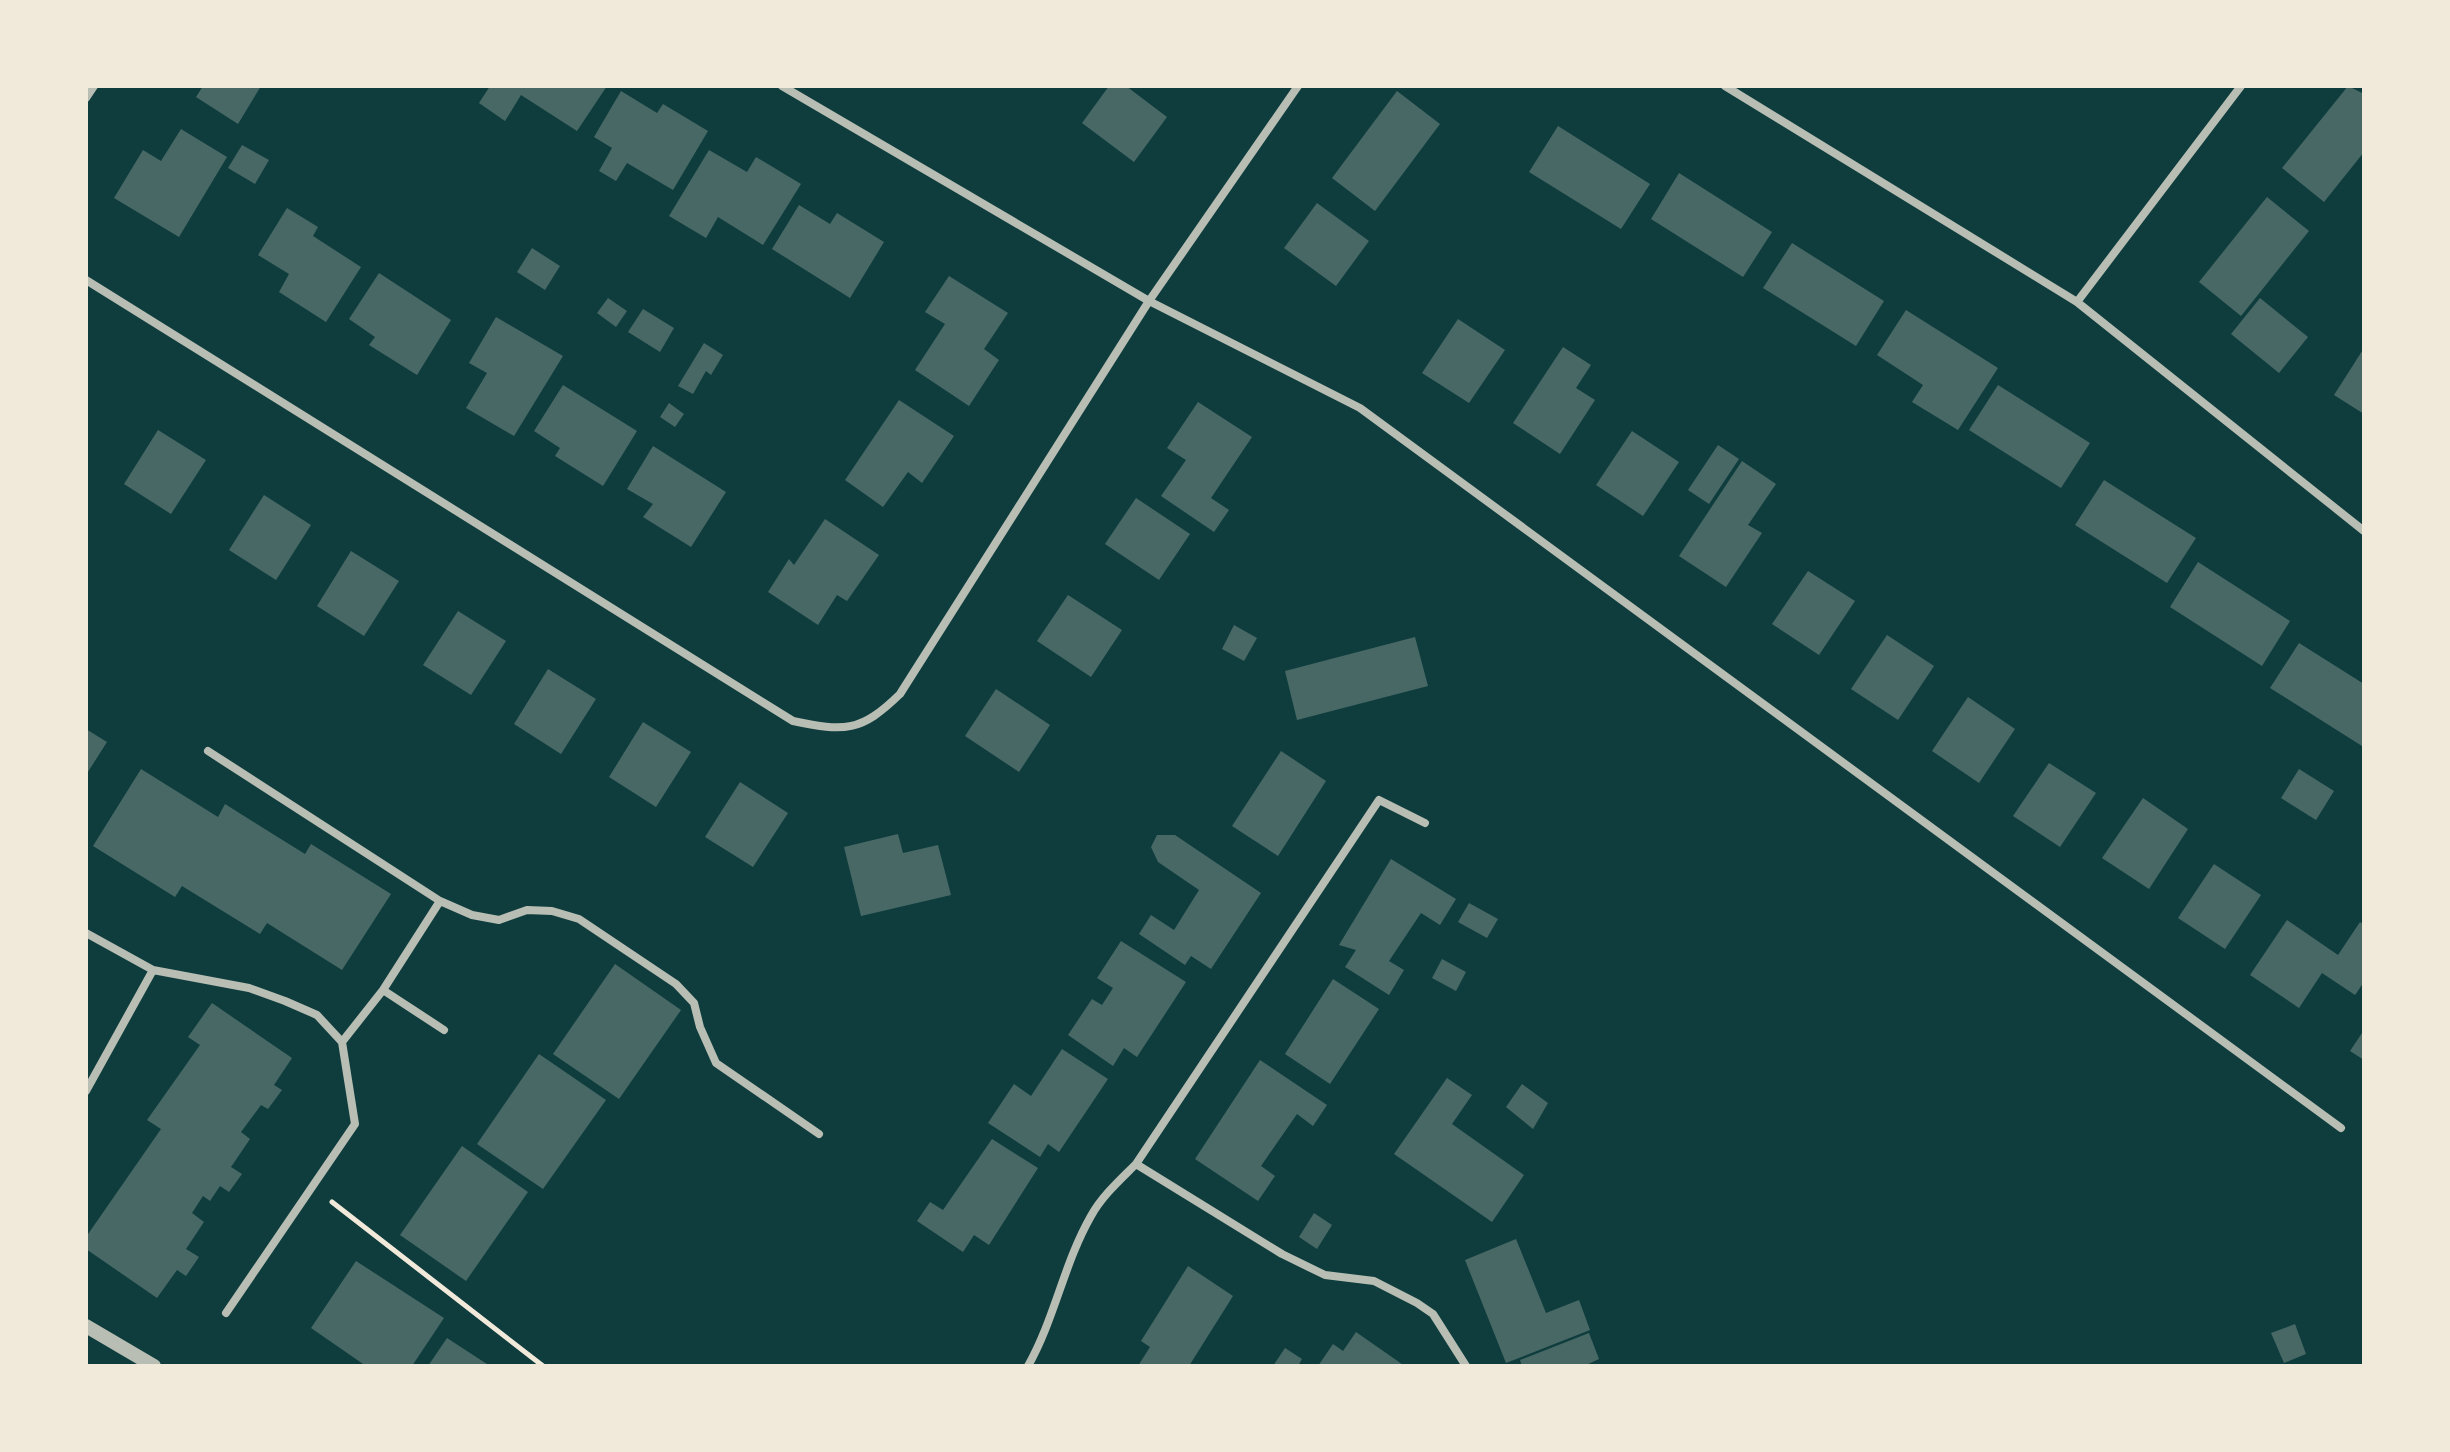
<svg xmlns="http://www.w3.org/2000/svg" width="2450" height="1452" viewBox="0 0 2450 1452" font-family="Literata,serif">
  <rect width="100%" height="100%" fill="#0f3d3e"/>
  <!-- building -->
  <path fill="#486865" d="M203,86H261L238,124L196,97Z
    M490,86H607L577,131L521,95L505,121L479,103Z
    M1109,86H1126L1167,117L1134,162L1082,123Z
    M2348,86L2364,94V152L2324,202L2282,168Z
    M621,91L657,113L663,104L708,131L673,190L627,163L616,181L599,171L612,148L594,137Z
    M1397,91L1440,124L1375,211L1332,178Z
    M1558,126L1650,184L1621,229L1529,172Z
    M181,129L227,157L179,237L114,198L143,150L161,161Z
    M242,145L269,160L255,184L228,168Z
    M709,150L747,172L756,157L801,184L763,245L718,217L706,238L669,216Z
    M1679,173L1772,232L1743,277L1651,219Z
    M2267,197L2309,231L2241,316L2199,282Z
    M1317,203L1369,241L1336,286L1284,248Z
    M799,205L830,224L837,213L884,242L850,298L772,249Z
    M287,208L318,227L313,236L361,267L326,322L279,292L289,274L258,255Z
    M1792,243L1884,301L1856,346L1763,288Z
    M532,248L560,266L545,290L517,272Z
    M379,273L451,320L417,375L369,345L375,337L349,319Z
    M949,276L1008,313L984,349L999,360L969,406L915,370L945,324L925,312Z
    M608,298L627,311L616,327L597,313Z
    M2260,298L2308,337L2279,373L2231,334Z
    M643,309L674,328L660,352L628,332Z
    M1906,310L1998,368L1958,430L1912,402L1923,385L1877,355Z
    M496,317L563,356L514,436L466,408L487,373L469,363Z
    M1458,319L1505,350L1469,403L1422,373Z
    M704,343L723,355L711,375L706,371L693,394L678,386Z
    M1563,347L1591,365L1576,388L1595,400L1560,454L1513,423Z
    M2364,348V414L2334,395Z
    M563,385L637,431L603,486L555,456L560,448L534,431Z
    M1998,385L2090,443L2061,488L1969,430Z
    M899,400L954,436L922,483L908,472L883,507L845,480Z
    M1198,402L1252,437L1211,498L1229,510L1214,532L1161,496L1186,460L1167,448Z
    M669,403L684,414L675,427L660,417Z
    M158,430L206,460L171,514L124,484Z
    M1632,431L1679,462L1643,516L1596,485Z
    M1718,445L1739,459L1709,504L1688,490Z
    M653,446L726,492L691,547L643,517L653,504L627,489Z
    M1742,461L1776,484L1748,525L1762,533L1726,587L1679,556Z
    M2104,480L2196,538L2167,583L2075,525Z
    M264,495L311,525L276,580L229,550Z
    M1136,498L1190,534L1159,580L1105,544Z
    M825,519L879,555L847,601L837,595L818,625L768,592L789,559L794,565Z
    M351,551L399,581L364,636L317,606Z
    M2198,562L2290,621L2262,666L2170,607Z
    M1808,571L1855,601L1819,655L1772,624Z
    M1068,595L1122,630L1091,677L1037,641Z
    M458,611L506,641L471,695L423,665Z
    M1234,625L1257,638L1244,661L1222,649Z
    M1887,635L1934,666L1898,720L1851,689Z
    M1415,637L1428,686L1297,720L1285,671Z
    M2299,643L2364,684L2362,746L2270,688Z
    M548,669L596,699L561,754L514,724Z
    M996,689L1050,725L1019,772L965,736Z
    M1968,697L2015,729L1979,783L1932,751Z
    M643,722L691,752L656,807L609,777Z
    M86,729L107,742L86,775Z
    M1281,751L1326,781L1278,856L1232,826Z
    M2049,763L2096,793L2060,847L2013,816Z
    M141,769L218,817L225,804L305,854L311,844L391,894L342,970L267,923L260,934L182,886L175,897L93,846Z
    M2299,769L2334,791L2316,820L2281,798Z
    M740,782L788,813L753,867L705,837Z
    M2143,798L2188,829L2149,889L2102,858Z
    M898,834L903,853L938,845L951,895L861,916L844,847Z
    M1157,835H1175L1261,893L1211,969L1191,956L1185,965L1139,934L1151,915L1174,930L1199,890L1158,862L1151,847Z
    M1391,859L1456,899L1440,925L1421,913L1389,961L1404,970L1389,995L1345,967L1356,950L1339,945Z
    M2214,864L2261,895L2225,949L2178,918Z
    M1469,903L1498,919L1487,938L1458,922Z
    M2287,920L2338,955L2360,922L2364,925V982L2355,995L2322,973L2299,1008L2250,975Z
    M1121,941L1186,982L1137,1057L1124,1048L1113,1066L1068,1035L1092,999L1102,1005L1113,988L1097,978Z
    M1442,959L1466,972L1456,991L1432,978Z
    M615,964L681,1010L619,1099L553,1054Z
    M1333,979L1379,1009L1330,1084L1285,1054Z
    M212,1003L292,1058L274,1085L282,1090L268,1109L261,1105L241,1132L250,1139L231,1167L242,1174L229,1192L220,1186L210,1201L203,1196L192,1213L204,1222L186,1249L199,1257L186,1276L177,1270L157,1298L86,1249V1237L161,1129L147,1120L200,1045L188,1037Z
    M2364,1030V1060L2350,1051Z
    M1062,1049L1108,1079L1059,1152L1048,1144L1040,1157L988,1123L1014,1084L1031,1096Z
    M539,1054L606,1100L543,1189L477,1144Z
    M1260,1060L1327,1105L1313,1126L1297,1114L1261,1166L1275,1176L1258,1201L1195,1159Z
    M1447,1078L1472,1095L1452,1124L1524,1175L1492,1222L1394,1154Z
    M1522,1084L1548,1103L1533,1129L1506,1107Z
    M992,1139L1038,1168L989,1245L974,1235L963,1252L917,1221L930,1202L943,1210Z
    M462,1146L528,1192L466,1281L400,1235Z
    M1314,1213L1332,1225L1317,1249L1299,1237Z
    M1516,1239L1546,1313L1579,1300L1590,1330L1506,1363L1465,1260Z
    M356,1261L444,1318L412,1366H366L311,1328Z
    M1188,1266L1233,1296L1189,1366H1138L1150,1347L1141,1341Z
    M2295,1324L2306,1354L2284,1363L2271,1333Z
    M1356,1332L1399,1362L1404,1366H1318L1333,1344L1343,1351Z
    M1589,1333L1599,1359L1584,1366H1522L1520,1360Z
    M447,1338L490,1366H428Z
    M1285,1348L1302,1359L1298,1366H1273Z"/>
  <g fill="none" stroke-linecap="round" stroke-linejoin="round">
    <!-- path -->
    <path stroke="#f1e9da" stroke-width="5" d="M332,1202L543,1366"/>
    <!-- minor -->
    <path stroke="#b8beb3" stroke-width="8" d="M782,86L1149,301L1360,408L2341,1128
      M1725,86L2077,302L2364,531
      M86,98L94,86
      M86,280L793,721C845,732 861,732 900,694L1149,301L1298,86
      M2077,302L2241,86
      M208,751L440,901L383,990L342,1042L355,1124L226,1313
      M440,901L472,915L499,920L527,910L552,911L579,919L676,984L694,1003L700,1027L716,1063L819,1134
      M86,933L153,970L249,988L285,1001L317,1015L342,1042
      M383,990L444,1030
      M86,1091L153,970
      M1136,1164L1282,1254L1325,1275L1374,1281L1417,1303L1433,1314L1466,1366
      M1028,1366C1055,1318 1064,1263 1091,1216C1102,1196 1120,1180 1136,1164L1379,800L1425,823"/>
    <!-- tertiary -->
    <path stroke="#b8beb3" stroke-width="14" d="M86,1326L154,1366"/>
  </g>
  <!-- border -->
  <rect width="2450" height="1452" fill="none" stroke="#f1e9da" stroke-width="176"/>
</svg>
